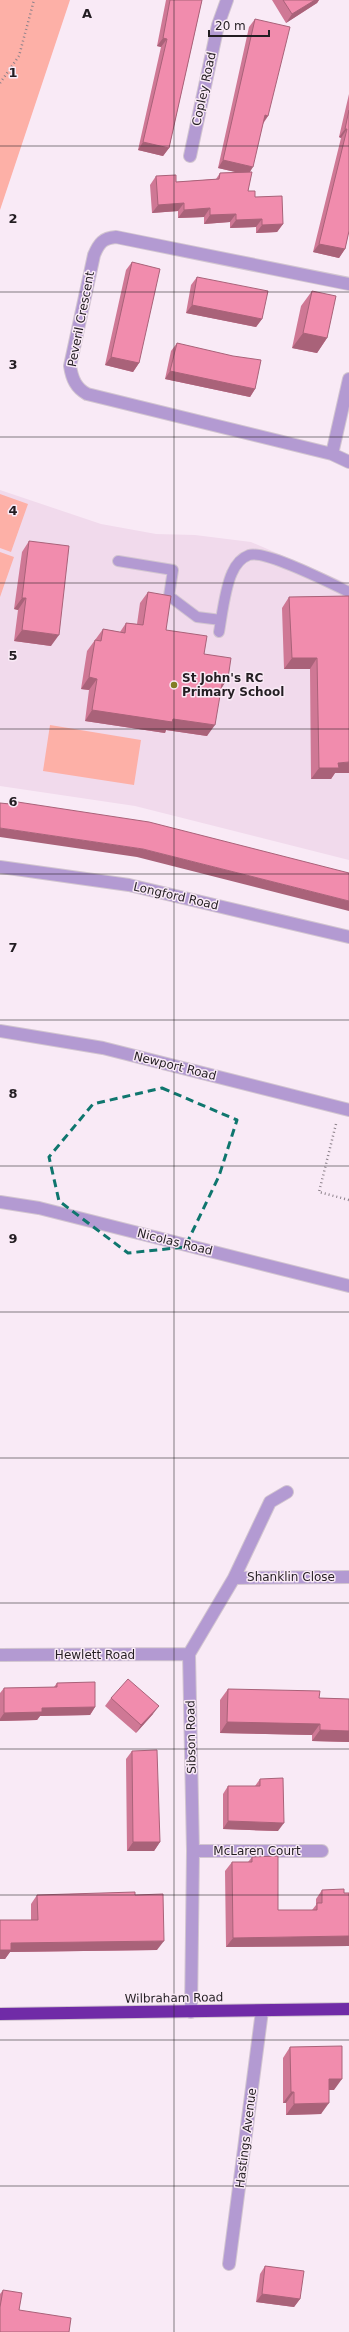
<svg xmlns="http://www.w3.org/2000/svg" width="349" height="2332" viewBox="0 0 349 2332" font-family="'DejaVu Sans',sans-serif">
  <rect width="100%" height="100%" fill="#f9eaf6"/>
  <!-- built -->
  <path fill="#f1daec" d="M0,490L101,524L156,534L195,535L251,542L349,584V860L135,806L0,786Z"/>
  <!-- green -->
  <path fill="#fdb0a7" d="M0,0H70L0,210Z
    M0,494L28,504L11,552L0,548Z
    M0,552L14,557L0,597Z
    M50,725L141,740L134,785L43,771Z"/>
  <g fill="none" stroke-linecap="round" stroke-linejoin="round">
    <!-- lane casing -->
    <g stroke="#d2c5d0" stroke-width="12">
      <path id="lane" d="M118,561L173,570L169,596L197,617L221,620
        M219,632C222,615 225,588 232,573C235,566 241,558 249,555C266,550 330,583 349,592"/>
    </g>
    <!-- street casing -->
    <g stroke="#d2c5d0" stroke-width="14">
      <path id="street" d="M190,156L218,25L227,0
        M349,284L116,237C103,238 99,243 94,255L70,366C72,379 76,388 87,394L332,454L349,462
        M332,454L349,379
        M0,867L129,885L349,937
        M0,1031L103,1048L349,1110
        M0,1202L39,1208L349,1286
        M234,1578L349,1577
        M0,1655L189,1654
        M193,1851H322
        M191,2012L193,1851L189,1654L234,1578L270,1502L287,1492
        M229,2264L262,2011"/>
    </g>
    <!-- highway casing -->
    <g stroke="#d2c5d0" stroke-width="14">
      <path id="highway" d="M0,2014L349,2009"/>
    </g>
    <!-- path -->
    <path stroke="#8d828b" stroke-width="2.5" stroke-dasharray="1 3" stroke-linecap="butt" d="M0,83L19,56L34,0
      M336,1124L319,1192L349,1200"/>
    <!-- lane -->
    <use href="#lane" stroke="#b39ad2" stroke-width="10"/>
    <!-- street -->
    <use href="#street" stroke="#b39ad2" stroke-width="12"/>
    <!-- highway -->
    <use href="#highway" stroke="#702ba7" stroke-width="12"/>
  </g>
  <!-- wall -->
  <path fill="#cf7895" d="M166,0H202L169,148L163,156L138,150L161,47L157,46Z
    M272,0H319L317,3L286,23Z
    M255,19L268,116L263,124L250,172L248,191L255,197L283,224L277,232L256,233V227L230,228V222L204,224V217L178,218V211L152,213L150,185L156,176L176,182L216,179L220,173L236,172L218,168L249,27Z
    M349,94V231L345,249L339,258L313,252L341,138L339,137Z
    M132,262L139,363L133,372L105,365L126,270Z
    M197,277L262,319L256,327L186,313L191,285Z
    M312,291L327,338L317,353L292,348L301,306Z
    M177,343L255,389L250,397L165,379L171,351Z
    M29,541L51,646L14,641L18,610L14,609L22,552Z
    M148,592L166,630L204,654L228,678L221,689L207,736L166,730L165,733L85,721L89,690L81,689L87,651L103,629L120,632L126,623L137,624L140,603Z
    M349,596L335,773L331,779H311L310,669H284L282,608L289,597Z
    M57,1683L95,1707L90,1715L40,1716L37,1720L0,1721V1693L4,1688L54,1687Z
    M228,1689L319,1698L349,1699V1742L312,1741V1735L220,1733V1700Z
    M111,1698L153,1714L136,1733L105,1706Z
    M132,1751L160,1842L154,1851H127L126,1759Z
    M260,1779L278,1831L223,1829V1794L228,1786H255Z
    M252,1857L278,1910H312L316,1905V1899L322,1890L344,1893H349V1946L226,1947L225,1871L232,1862H248Z
    M37,1895H135L157,1950L10,1952L5,1959H0L31,1920V1904Z
    M290,2047L334,2090H329L321,2114L286,2115V2103H283V2058Z
    M265,2266L300,2299L294,2307L256,2302L260,2274Z
    M3,2290L0,2332V2294Z"/>
  <!-- shaded-wall -->
  <path fill="#a96279" d="M315,0H319L317,3L286,23L292,14Z
    M163,38L167,39L161,47L157,46Z
    M265,115L268,116L262,124Z
    M345,129H347L341,138L339,137Z
    M143,142L169,148L163,156L138,150Z
    M223,160L253,167L248,175L218,168Z
    M184,203L178,211L152,213L158,205Z
    M210,208L204,217L178,218L184,210Z
    M236,214L230,222L204,224L210,215Z
    M262,219L256,227L230,228L236,220Z
    M283,224L277,232L256,233L262,225Z
    M319,244L345,249L339,258L313,252Z
    M192,305L262,319L256,327L186,313Z
    M303,333L327,338L317,353L292,348Z
    M111,357L139,363L133,372L105,365Z
    M170,371L255,389L250,397L165,379Z
    M22,598H26L18,610L14,609Z
    M22,630L59,635L51,646L14,641Z
    M292,658H317L310,669H284Z
    M89,677L97,679L89,690L81,689Z
    M223,678H228L220,690Z
    M92,710L173,719L215,725L207,736L166,730L165,733L85,721Z
    M349,762V773H335L331,779H311L319,768L338,763Z
    M0,828L143,849L349,901V911L137,857L0,837Z
    M159,1706L153,1714L136,1733L141,1725Z
    M95,1707L90,1715L40,1716L37,1720L0,1721V1719L4,1713L42,1708Z
    M227,1722L320,1724L312,1735L220,1733Z
    M320,1730L349,1731V1742L312,1741Z
    M228,1821L284,1823L278,1831L223,1829Z
    M133,1842H160L154,1851H127Z
    M349,1936V1946L226,1947L233,1938Z
    M164,1941L157,1950L10,1952L5,1959H0V1950L11,1943Z
    M329,2079H342L334,2090H321Z
    M291,2092H294L286,2103H283Z
    M329,2103L321,2114L286,2115L294,2104Z
    M262,2294L300,2299L294,2307L256,2302Z"/>
  <!-- building -->
  <path fill="#f18cad" stroke="#a96279" d="M170,0H202L169,148L143,142L167,39L163,38Z
    M283,0H315L292,14Z
    M255,19L290,27L268,116L265,115L253,167L223,160Z
    M349,110V231L345,249L319,244L347,129H345Z
    M252,172L248,191H255V197L282,196L283,224L262,225V219L236,220V214L210,215V208L184,210V203L158,205L156,176L176,175V182L219,179L220,173Z
    M132,262L160,269L139,363L111,357Z
    M197,277L268,291L262,319L192,305Z
    M312,291L336,296L327,338L303,333Z
    M177,343L233,356L261,360L255,389L170,371Z
    M29,541L69,546L59,635L22,630L26,598H22Z
    M148,592L171,596L166,630L207,636L204,654L231,658L228,678H223L215,725L173,719L172,722L92,710L97,679L89,677L95,640L101,641L103,629L125,633L126,623L143,625Z
    M349,596V762L338,763L339,768H319L317,658H292L289,597Z
    M11,801L149,822L349,873V901L143,849L0,828V803L10,804Z
    M128,1679L159,1706L141,1725L111,1698Z
    M95,1682V1707L42,1708V1712L4,1713V1688L57,1687V1683Z
    M228,1689L320,1691L319,1698L349,1699V1731L320,1730V1724L227,1722Z
    M157,1750L160,1842H133L132,1751Z
    M283,1778L284,1823L228,1821V1786H260V1779Z
    M278,1856V1910H317V1903H322V1890L344,1889V1893H349V1936L233,1938L232,1862H252V1857Z
    M135,1892V1895L163,1894L164,1941L11,1943V1950H0V1920H38L37,1895Z
    M342,2046V2079H329V2103L294,2104V2092H291L290,2047Z
    M265,2266L304,2271L300,2299L262,2294Z
    M3,2290L22,2293L19,2310L71,2318L69,2332H0V2307Z"/>
  <!-- marked area -->
  <path fill="none" stroke="#0f766e" stroke-width="3" stroke-dasharray="8 5" stroke-linejoin="round" d="M162,1088L237,1120L219,1176L185,1247L128,1253L59,1201L49,1157L93,1104Z"/>
  <!-- grid -->
  <path fill="none" stroke="#231d22" stroke-width="1" stroke-opacity="0.55" d="M174,0V2332M0,146H349M0,292H349M0,437H349M0,583H349M0,729H349M0,874H349M0,1020H349M0,1166H349M0,1312H349M0,1458H349M0,1603H349M0,1749H349M0,1895H349M0,2040H349M0,2186H349"/>
  <!-- markers -->
  <circle fill="#817e25" stroke="#f9eaf6" stroke-width="1.5" cx="174" cy="685" r="4"/>
  <g text-anchor="middle" dominant-baseline="central" stroke-width="3" stroke-linejoin="round" paint-order="stroke">
    <!-- street labels -->
    <g font-size="12" fill="#231d22" stroke="#f9eaf6">
      <text transform="translate(204 89) rotate(-78)">Copley Road</text>
      <text transform="translate(81 319) rotate(-79)">Peveril Crescent</text>
      <text transform="translate(176 896) rotate(13)">Longford Road</text>
      <text transform="translate(175 1066) rotate(14)">Newport Road</text>
      <text transform="translate(175 1242) rotate(14)">Nicolas Road</text>
      <text x="291" y="1577">Shanklin Close</text>
      <text x="95" y="1655">Hewlett Road</text>
      <text transform="translate(191 1737) rotate(-91)">Sibson Road</text>
      <text x="257" y="1851">McLaren Court</text>
      <text transform="translate(174 1998) rotate(-1)">Wilbraham Road</text>
      <text transform="translate(246 2138) rotate(-83)">Hastings Avenue</text>
    </g>
    <!-- poi labels -->
    <g font-size="12" font-weight="bold" fill="#231d22" stroke="#f9eaf6" text-anchor="start">
      <text x="182" y="678">St John's RC<tspan x="182" dy="14">Primary School</tspan></text>
    </g>
  </g>
  <g font-size="13" text-anchor="middle" font-weight="bold" fill="#231d22" stroke="#f9eaf6" stroke-width="3" stroke-linejoin="round" paint-order="stroke">
    <text x="87" y="18">A</text>
    <text x="13" y="77">1</text>
    <text x="13" y="223">2</text>
    <text x="13" y="369">3</text>
    <text x="13" y="515">4</text>
    <text x="13" y="660">5</text>
    <text x="13" y="806">6</text>
    <text x="13" y="952">7</text>
    <text x="13" y="1098">8</text>
    <text x="13" y="1243">9</text>
  </g>
  <!-- scale -->
  <path d="M209 30v6h60v-6" fill="none" stroke="#231d22" stroke-width="2"/>
  <text x="215" y="30" font-size="12" fill="#231d22" stroke="#f9eaf6" stroke-width="3" paint-order="stroke">20 m</text>
</svg>
